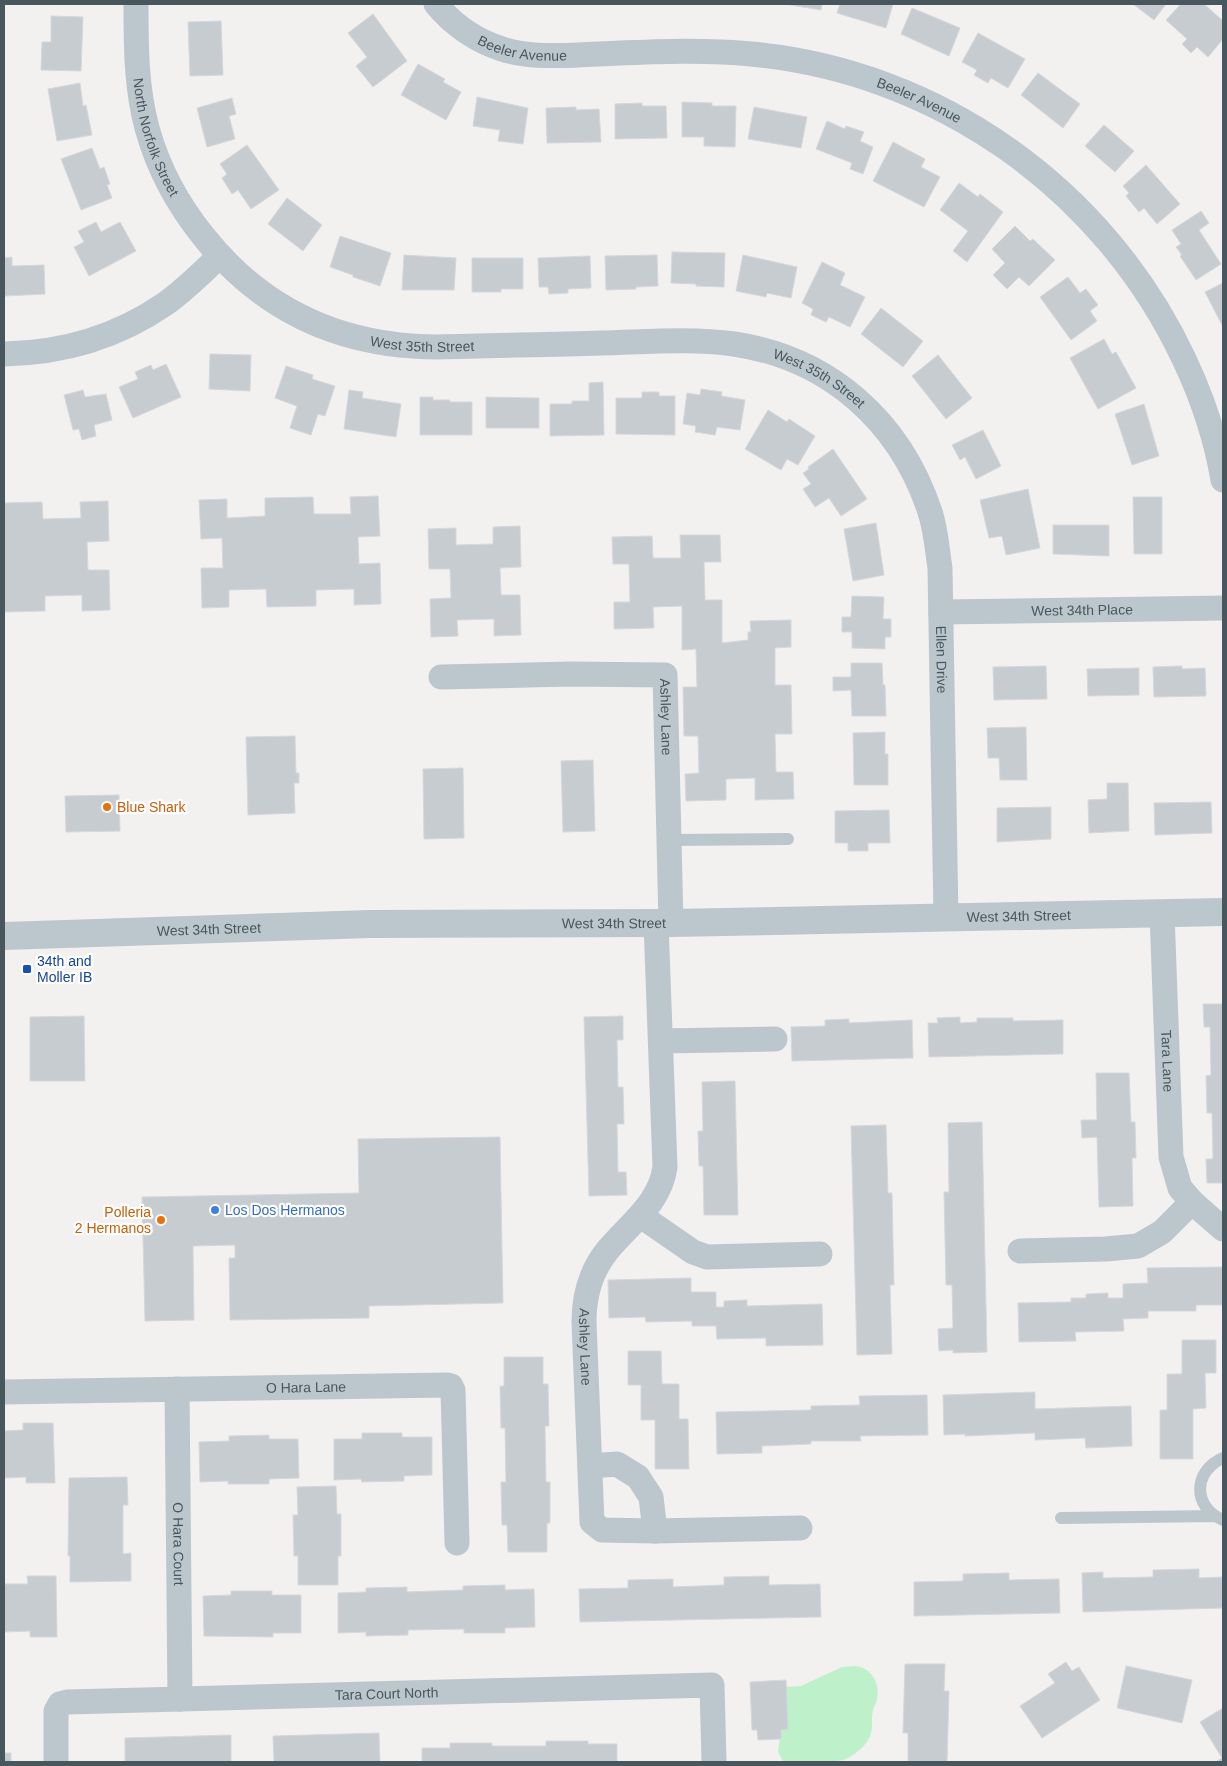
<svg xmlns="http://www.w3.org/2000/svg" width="1227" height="1766" viewBox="0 0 1227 1766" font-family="Helvetica,sans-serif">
  <rect width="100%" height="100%" fill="#f3f0f0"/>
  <!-- green -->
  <path fill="#bef0c9" d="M855,1666C872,1667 882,1686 876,1703C875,1705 873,1708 873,1710C871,1718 873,1725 871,1733C869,1743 857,1753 848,1758C836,1764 797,1763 783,1761L778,1752L781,1730L788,1729L786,1687L801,1686L842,1667Z"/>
  <!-- building -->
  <path fill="#c7ccd0" stroke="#d4d8dc" d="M785,4H822L821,10Z
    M840,4H893L886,28L837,13Z
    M1133,4H1166L1154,20Z
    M1181,4H1204L1223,21V39L1208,57L1197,47L1191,53L1182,44L1187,39L1166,20Z
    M912,8L960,28L949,56L901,34Z
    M373,14L407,61L373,87L356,66L367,57L348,33Z
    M51,16L83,17L81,71L41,70L42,42H51Z
    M221,21L223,75L190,76L188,22Z
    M978,33L1025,59L1008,88L991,78L988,83L974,75L977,70L962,62Z
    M418,64L445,79L443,82L461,92L446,120L401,95Z
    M1038,73L1080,104L1063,128L1021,95Z
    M80,83L83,106L86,105L92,135L57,141L48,89Z
    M477,97L528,108L523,144L498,141L500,130L473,126Z
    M232,98L236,114L229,116L235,139L207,147L197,108Z
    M682,102L712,103V106H736L735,147L704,146V137H682Z
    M642,103V106H666L667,138L615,139V104Z
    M576,107V110L599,109L601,142L547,143L546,108Z
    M754,107L807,117L801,148L748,139Z
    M827,121L845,129L846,126L864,132L860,141L873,147L863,174L850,169L852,163L816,149Z
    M1104,125L1134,151L1115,172L1085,146Z
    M893,142L925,159L921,167L940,177L924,207L873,181Z
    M247,145L279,190L251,209L238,190L232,194L222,178L227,174L220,164Z
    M92,148L100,169L104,167L110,184L107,185L112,198L81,210L61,159Z
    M1146,165L1180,204L1157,224L1144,208L1139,212L1126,196L1129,193L1123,186Z
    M959,183L978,197L980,194L1003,212L967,262L953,251L968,231L940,210Z
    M287,198L322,225L303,251L268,224Z
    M1201,211L1209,223L1199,230L1221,264L1196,280L1180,256L1182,255L1176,247L1181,244L1172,230Z
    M96,222L101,232L120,222L136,251L89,276L74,247L84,242L78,231Z
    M1015,226L1030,241L1033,239L1055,260L1029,286L1019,277L1007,289L993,275L1005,263L992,249Z
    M340,236L391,253L380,286L353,277V275L330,267Z
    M672,252L725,253L724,287L696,286V284L671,283Z
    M404,255L456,258L454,290H402Z
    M657,255L658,286L636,287V289L606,290L605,256Z
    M743,255L797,267L791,298L767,293L766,297L736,291Z
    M590,256L591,288L568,289V293L549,294L548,287H539L538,258Z
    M12,257V266L44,265L45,294L4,296V258Z
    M472,258H523V289H501V292H472Z
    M822,262L845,273L840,285L865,297L850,327L829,317L826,322L811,315L813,309L802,303Z
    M1068,277L1080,293L1086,289L1098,305L1090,311L1097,321L1071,340L1040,297Z
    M1223,283V327L1205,292Z
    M881,308L923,341L903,367L861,334Z
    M1104,339L1112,354L1116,352L1136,388L1098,409L1070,358Z
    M210,354L251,355L250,391L209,389Z
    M938,355L972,398L946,419L912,376Z
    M166,364L181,397L133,418L119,387L138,379L135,372L151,365L153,370Z
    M286,366L313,375L312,379L335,386L325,416L318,414L311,435L290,428L297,406L275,398Z
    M603,382L604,435L550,436V404H572V401H589V383Z
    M701,389L722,392L721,396L745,400L740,430L717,427L715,435L695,432L696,426L683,424L687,393L700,395Z
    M83,390L85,397L106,394L112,420L94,425L96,436L82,440L79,429L73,430L64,395Z
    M349,390L363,392L362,398L401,404L396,437L344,429Z
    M642,392H659V396H675V435L616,434V398H642Z
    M420,397H433V400H450V402H472V435H420Z
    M486,397L539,398V428H486Z
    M1144,404L1159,456L1132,465L1115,414Z
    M768,410L787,422L789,419L815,436L798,465L787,459L781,470L745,449Z
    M983,430L1001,466L976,479L965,457L960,460L952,445Z
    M833,449L867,499L841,516L829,498L815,507L803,489L811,484L803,473L809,469L808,467Z
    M1028,489L1040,548L1006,555L1002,536L989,538L980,500Z
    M378,496L380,536L358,537L359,564L380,563L381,604L354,605V589L316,590V606L267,607L266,589L229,590V607L202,608L201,568H223L222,538L201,539L199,500L227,499V518L265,516V498L313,497L314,514H351L350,497Z
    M1133,497H1162V554H1134Z
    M108,501L109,541L87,542L88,570H109L110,610L82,611V595L45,596V611L4,612V503L42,502L43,519L81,518L80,502Z
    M876,523L884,575L853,581L844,529Z
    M1053,525H1109V556L1053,554Z
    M520,526L521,567L500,568L501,595H520L521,635L494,636V619L457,620L458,636L431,637L430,599L451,598L450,569H429L428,529L456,528V545L493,544V527Z
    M680,535H720L721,562H704L705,600H722V643L748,640V632H751L750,621L791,620V647L775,648V685H791L792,734H775L776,772H793L794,799L755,800V778L726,779V800L686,801L685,774L699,773L698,736H684L683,687H697L696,649L682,650V606L653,607L654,628L614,629V602H630L629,564H613L612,537L652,536L653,558H681Z
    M852,596L884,597L883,619H891V637H885V649L852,648V632H842V617H851Z
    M851,663H882L883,685H885L886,716H852L851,690L833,691V677H851Z
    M1046,666L1047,699L994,700L993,667Z
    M1182,666V669L1205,668L1206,696L1154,697L1153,667Z
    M1139,668V695L1088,696L1087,669Z
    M1026,727L1027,780H1000L999,758H988L987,728Z
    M885,732V754H888V785H854L853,733Z
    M295,736L296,773H299V783H294L295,813L248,815L246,737Z
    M593,760L595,831L563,832L561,761Z
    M463,768L464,838L424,839L423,769Z
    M1107,783H1128L1129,831L1089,833L1088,800L1107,799Z
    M119,795L120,831L66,832L65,796Z
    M1211,802L1212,833L1155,835L1154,803Z
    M1051,807V839L997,842V808Z
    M889,810L890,843H868V851H848V843H835V811Z
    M1203,1004H1223V1183H1207L1206,1159H1213L1212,1113H1207L1206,1076L1211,1075L1210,1027H1204Z
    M84,1016L85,1081H30V1017Z
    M623,1016V1040H617L618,1087H623L624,1124H617L618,1172H626L627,1195L589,1196L584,1017Z
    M960,1017V1023L977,1022V1018H1013V1021L1063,1020V1054L929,1057L928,1023H938L937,1018Z
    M849,1019V1023L912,1020L913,1058L792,1061L791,1027L825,1026V1020Z
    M1096,1073H1129L1131,1122H1135L1136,1156V1158H1132L1133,1206L1099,1207L1097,1137L1082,1138L1081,1120H1097Z
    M735,1081L738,1215H704L703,1166H699L698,1131H703L702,1082Z
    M982,1122L987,1352L953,1353V1350L939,1351L938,1329L953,1328L952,1285H946L944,1192H949L948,1123Z
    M886,1125L888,1193H892L894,1285H890L892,1354L857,1355L851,1126Z
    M500,1137L503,1303L369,1306V1318L230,1320L229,1258H235V1245L193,1246L194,1320L145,1321L142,1197L359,1193L358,1139Z
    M1223,1267V1305H1196V1311H1148V1318L1123,1319L1124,1331L1075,1332L1076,1341L1019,1342L1018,1303L1071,1302V1298H1086V1294L1108,1293V1298H1123V1284L1148,1283L1147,1268Z
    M691,1278V1292H716V1307H724V1301L747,1300V1306L822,1304L823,1345L766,1346V1338L717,1339L716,1326H692V1321L646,1322L645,1317L609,1318L608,1280Z
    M1182,1340H1216V1373H1205L1206,1408L1193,1409V1459H1160V1410H1167V1374H1182Z
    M628,1351H661L662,1384H679V1419H688L689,1469H655V1420H641V1385H628Z
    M504,1357H543V1384H548L549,1426H545L546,1482H550V1523H547V1552H508L507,1525H502L501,1482H506L505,1428H501L500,1386H504Z
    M1035,1392V1409L1131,1406L1132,1446L1086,1448L1085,1438L1035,1440V1433L965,1436V1434L944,1435L943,1395Z
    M927,1395L928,1435L860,1436L861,1441H811V1444L762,1446V1453L717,1454L716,1412L811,1410V1406L860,1405L859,1396Z
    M23,1423H53L55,1483H26V1477L4,1478V1431L23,1430Z
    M362,1433H402V1437H432V1475L404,1476V1481L362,1482L361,1479L334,1480V1439H362Z
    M269,1435V1439H298L299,1478L269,1479V1484H228V1481L200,1482L199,1442L229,1441V1436Z
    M127,1477L128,1505H123V1554L131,1553V1581L70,1582V1556H68L69,1478Z
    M336,1486L337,1514H341V1556H338V1585H298V1556H294L293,1515H298L297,1487Z
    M1199,1569V1578L1223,1577V1608L1083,1612L1082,1573L1103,1572V1578L1153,1577V1570Z
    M1009,1573V1580L1059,1579L1060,1613L914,1616V1582L963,1581V1574Z
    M27,1576H56L57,1637H30V1631L4,1632V1584H28Z
    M769,1576V1585L820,1584L821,1617L580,1622L579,1589L628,1588V1580L673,1579V1587L724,1585V1577Z
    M505,1585V1590L534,1589L535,1627L505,1628V1633H464V1629L408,1630V1635L366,1636V1632L338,1633V1593L366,1592V1588L407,1587V1592L463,1590V1586Z
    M231,1591H272V1595H301V1633H273V1637L204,1636L203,1596L231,1595Z
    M1066,1662L1072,1671L1079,1667L1100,1700L1042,1738L1020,1706L1055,1683L1048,1674Z
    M905,1664H945L944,1691H949L947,1762L908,1761V1733H903Z
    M1126,1666L1192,1680L1182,1723L1117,1708Z
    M786,1680L788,1729L781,1730V1739L758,1740L757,1730H752L750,1682Z
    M1223,1708V1762H1218L1217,1761L1222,1758L1200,1722Z
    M379,1733L380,1762H274L273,1736Z
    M231,1735V1762H125V1738Z
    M546,1741H588V1744H617V1762H422V1748H450V1743H492V1746H546Z
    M4,1753H11V1762H4Z"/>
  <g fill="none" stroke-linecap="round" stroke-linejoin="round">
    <!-- service -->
    <path stroke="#bcc7cd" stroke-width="12" d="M669,840L788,839
      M1223,1458C1193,1471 1192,1507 1223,1520
      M1061,1518L1215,1516"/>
    <!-- minor -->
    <g stroke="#bcc7cd" stroke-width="25">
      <path id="s1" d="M136,4C136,46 136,87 147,128C158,168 178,205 204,237C264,312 343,347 438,347C493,345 547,345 601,343C645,342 690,338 734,344C829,358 900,421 930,512C936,530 937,549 940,568L946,918"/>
      <path id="s2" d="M436,4C453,25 477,41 502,49C533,59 567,55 599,54C649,52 700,49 751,54C938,71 1104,189 1184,359C1202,397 1216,438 1223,480"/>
      <path d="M4,354C62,353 117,337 165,304C185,290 202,272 220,256"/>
      <path id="s3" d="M941,612L1223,608"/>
      <path id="s4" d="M441,677L570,674L665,675L671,923"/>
      <path id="s5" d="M1162,913L1171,1157L1180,1188L1192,1202L1223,1229"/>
      <path id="s6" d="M656,923L665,1167C660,1204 629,1224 607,1251C591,1271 584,1297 584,1322L592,1522L602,1530L655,1531L800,1528"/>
      <path d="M661,1041L775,1039"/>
      <path d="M641,1216L693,1252L707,1257L820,1254"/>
      <path d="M1020,1251L1106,1249L1138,1246L1162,1232L1192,1202"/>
      <path id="s7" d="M177,1389L180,1699"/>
      <path id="s8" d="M4,1392L447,1385L451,1386L453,1390L457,1543"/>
      <path d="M590,1466L617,1464L638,1477L651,1497L655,1531"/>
      <path id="s9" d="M56,1762V1711L60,1704L68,1702L712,1685L714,1762"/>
    </g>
    <!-- tertiary -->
    <path stroke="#bcc7cd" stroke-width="28" id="s10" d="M4,936L370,924L671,923L1223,912"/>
  </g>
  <!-- markers -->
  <g fill="#e8710a" stroke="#fff" stroke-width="2">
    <circle cx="107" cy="807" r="5"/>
    <circle cx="161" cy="1220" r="5"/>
  </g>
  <rect fill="#1a4fb4" stroke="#fff" stroke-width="2" x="22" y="964" width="10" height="10" rx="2.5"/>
  <circle fill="#3f7fe0" stroke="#fff" stroke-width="2" cx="215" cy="1210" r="5"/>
  <g text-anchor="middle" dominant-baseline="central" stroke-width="4.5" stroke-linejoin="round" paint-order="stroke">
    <!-- street labels -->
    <g font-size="14" fill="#48575e" stroke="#fff">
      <text stroke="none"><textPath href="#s2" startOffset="101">Beeler Avenue</textPath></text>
      <text stroke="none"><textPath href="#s2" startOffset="506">Beeler Avenue</textPath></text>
      <text stroke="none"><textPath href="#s1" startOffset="136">North Norfolk Street</textPath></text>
      <text stroke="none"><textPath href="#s1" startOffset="501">West 35th Street</textPath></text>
      <text stroke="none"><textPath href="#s1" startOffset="906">West 35th Street</textPath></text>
      <text stroke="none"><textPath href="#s3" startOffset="141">West 34th Place</textPath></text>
      <text stroke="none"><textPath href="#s1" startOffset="1234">Ellen Drive</textPath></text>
      <text stroke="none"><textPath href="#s4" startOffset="266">Ashley Lane</textPath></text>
      <text stroke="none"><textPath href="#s10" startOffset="1015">West 34th Street</textPath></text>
      <text stroke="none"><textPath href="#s10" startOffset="610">West 34th Street</textPath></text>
      <text stroke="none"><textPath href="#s10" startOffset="205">West 34th Street</textPath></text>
      <text stroke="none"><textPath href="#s5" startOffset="148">Tara Lane</textPath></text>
      <text stroke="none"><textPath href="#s6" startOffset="449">Ashley Lane</textPath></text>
      <text stroke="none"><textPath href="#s8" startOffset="302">O Hara Lane</textPath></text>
      <text stroke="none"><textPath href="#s7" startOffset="155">O Hara Court</textPath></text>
      <text stroke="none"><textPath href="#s9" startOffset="386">Tara Court North</textPath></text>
    </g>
    <!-- food labels -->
    <g font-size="14" fill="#c56008" stroke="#fff" text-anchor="start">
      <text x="117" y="807">Blue Shark</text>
      <text x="151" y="1212" text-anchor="end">Polleria<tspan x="151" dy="16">2 Hermanos</tspan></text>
    </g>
    <!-- transit labels -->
    <g font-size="14" fill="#164399" stroke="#fff" text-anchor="start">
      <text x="37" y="961">34th and<tspan x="37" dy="16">Moller IB</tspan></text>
    </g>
    <!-- shop labels -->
    <g font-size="14" fill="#366cbe" stroke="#fff" text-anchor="start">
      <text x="225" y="1210">Los Dos Hermanos</text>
    </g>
  </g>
  <!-- border -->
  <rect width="1227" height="1766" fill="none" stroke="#48575e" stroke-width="10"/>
</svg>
